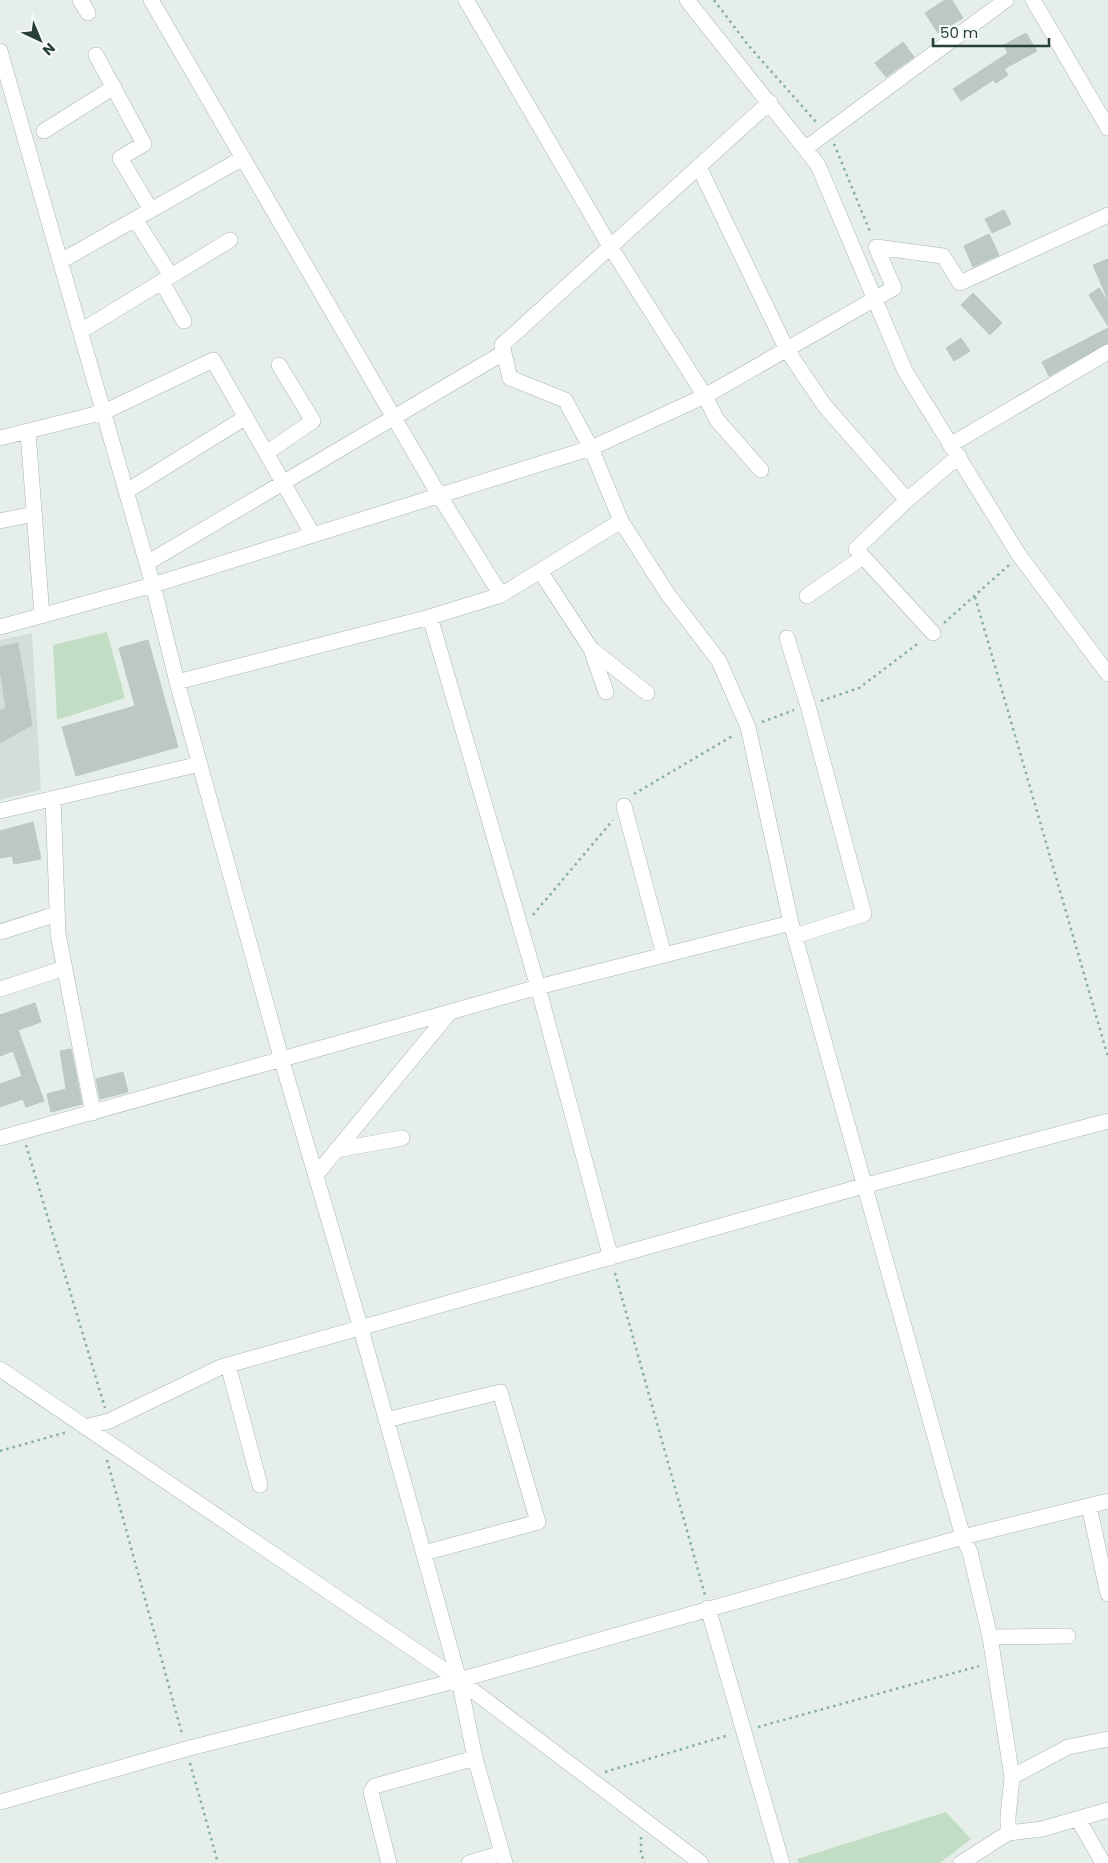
<svg xmlns="http://www.w3.org/2000/svg" width="1108" height="1863" viewBox="0 0 1108 1863" font-family="Poppins,sans-serif">
  <rect width="100%" height="100%" fill="#e6eeea"/>
  <!-- built -->
  <path fill="#d4ded8" d="M32,633L41,790L0,800V640Z"/>
  <!-- green -->
  <path fill="#c1dec5" d="M107,632L125,698L57,720L53,645Z
    M946,1812L971,1839L940,1863H799L797,1859Z"/>
  <!-- building -->
  <path fill="#bcc9c2" stroke="#b9c8c0" d="M945,0H952L963,18L938,33L925,13Z
    M1026,33L1037,51L1004,69L1008,75L996,83L993,80L961,101L953,89L1008,53L1004,45Z
    M903,42L914,57L886,77L875,63Z
    M1004,210L1011,224L992,233L985,219Z
    M989,234L999,255L973,267L964,246Z
    M1108,259V300L1093,265Z
    M1099,288L1108,302V326L1089,295Z
    M973,293L1002,323L990,335L961,305Z
    M1108,328V343L1049,376L1042,362Z
    M961,338L970,351L954,361L946,348Z
    M148,640L178,747L76,776L62,727L135,706L119,648Z
    M18,643L32,725L0,743V711L6,708L0,670V647Z
    M33,822L41,859L14,864L12,856L0,858V831Z
    M35,1003L41,1022L18,1030L44,1101L26,1107L23,1099L0,1107V1084L22,1076L13,1051L0,1056V1015Z
    M71,1049L82,1104L51,1112L47,1094L66,1089L60,1051Z
    M123,1072L128,1092L100,1099L96,1079Z"/>
  <g fill="none" stroke-linecap="round" stroke-linejoin="round">
    <!-- minor casing -->
    <g stroke="#a9b6b0" stroke-width="16">
      <path id="minor" d="M80,0L88,13
        M151,0L439,495L501,595L430,617L177,682
        M466,0L611,248L705,396L717,420L761,470
        M687,0L818,165L905,371L1019,555L1108,674
        M1033,0L1108,128
        M0,51L153,585L177,682L282,1061L361,1329L459,1680L475,1758L505,1863
        M96,55L144,144L120,158L151,210
        M770,102L502,345L510,378L565,400L591,448L621,521L667,593L719,661L748,727L791,923L963,1537L970,1552L990,1637L1012,1777L1008,1817V1833
        M44,131L114,87
        M806,148L1006,0
        M699,167L787,350L824,405L907,500
        M135,219L171,276
        M61,261L243,158
        M162,282L184,321
        M81,331L230,240
        M28,432L42,616
        M0,438L104,412L213,360L313,535
        M950,445L1108,352
        M266,453L313,421L279,365
        M127,491L246,417
        M0,521L34,514
        M147,563L503,353
        M540,571L591,649L647,693
        M501,595L621,521
        M807,596L863,557
        M430,617L538,987L611,1258
        M0,627L153,585L591,448L705,396L894,288L876,247L943,256L960,283L1108,215
        M933,633L856,549L907,500L959,456
        M787,638L808,706L864,914L795,936
        M591,649L606,692
        M53,798L58,934L93,1113
        M624,806L664,955
        M0,811L200,764
        M0,932L57,914
        M0,989L65,968
        M0,1138L450,1012
        M336,1150L402,1138
        M316,1175L450,1012L538,987L791,923
        M228,1365L260,1485
        M0,1369L459,1680L701,1863
        M386,1420L500,1392L538,1522L424,1553
        M85,1427L109,1421L221,1367L863,1186L1108,1121
        M1089,1506L1108,1594
        M708,1608L782,1863
        M990,1637L1068,1636
        M1012,1777L1068,1747L1108,1739
        M0,1802L186,1749L459,1680L963,1537L1108,1501
        M1078,1819L1103,1863
        M389,1863L371,1792L375,1786L475,1758
        M469,1863L502,1853
        M961,1863L1008,1833L1042,1829L1108,1810"/>
    </g>
    <!-- path -->
    <path stroke="#88b09e" stroke-width="2.5" stroke-dasharray="2.5 4" stroke-linecap="butt" d="M714,0L748,45L816,122
      M834,144L871,234
      M975,597L1108,1057
      M944,623L1009,565
      M821,701L859,688L920,642
      M762,722L794,710
      M634,794L734,735
      M533,915L613,820
      M26,1145L105,1408
      M615,1273L705,1595
      M0,1451L67,1432
      M107,1460L182,1734
      M758,1727L979,1666
      M190,1763L218,1863
      M605,1772L729,1735
      M641,1837V1852L644,1863"/>
    <!-- minor -->
    <use href="#minor" stroke="#fff" stroke-width="15"/>
  </g>
  <!-- north arrow -->
  <g transform="translate(40 40) rotate(136)" stroke="#f7fbf8" stroke-width="4" paint-order="stroke">
  <path d="M0-4L9 19L0 12L-9 19Z" fill="#264035"/>
  <text y="-8" font-size="14" font-weight="bold" text-anchor="middle" fill="#264035">N</text>
  </g>
  <!-- scale -->
  <path d="M933 38v8h116v-8" fill="none" stroke="#264035" stroke-width="2.5"/>
  <text x="940" y="38" font-size="15" fill="#264035" stroke="#f7fbf8" stroke-width="4" paint-order="stroke">50 m</text>
</svg>
